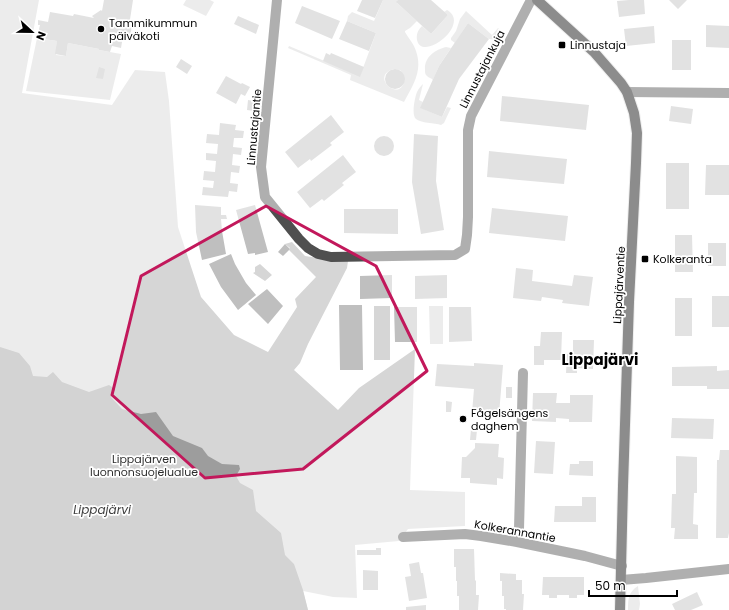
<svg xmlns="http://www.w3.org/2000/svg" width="729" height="610" viewBox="0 0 729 610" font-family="Poppins,sans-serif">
  <rect width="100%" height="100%" fill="#fff"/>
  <!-- green -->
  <path fill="#d6d6d6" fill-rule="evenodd" d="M0,0H39L22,93L112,105L135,70L165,72L169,101L178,227L201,297L234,335L268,352L297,307L295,299L316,277L289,250L290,248L285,244L292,242L305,256L338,261H348L347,268L308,344L300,363L294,370L338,410L359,388L415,349L410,490L465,492V526L408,529L399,541L355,545L357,598L333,597L303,591L308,610H0Z
    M186,0H210L214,2L206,16L183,5Z
    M383,0H398L397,3L417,21L410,28L405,31V32C409,39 414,44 416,51C423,71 413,85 404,102L350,80L351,75L288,48L289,46L360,76L376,33L347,21L348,16L352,12L374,21ZM393,69L400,70C403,73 405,77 404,82C399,102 370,77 393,69Z
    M447,10C472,24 422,63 417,40C416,34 418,30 422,26L431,34L448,15L444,12Z
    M466,11L492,35L498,28L503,33L500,40L489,39L468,23L455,43L451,40V38L456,31L460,19Z
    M37,38L57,41L56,55L66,56L68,43L99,49V50L121,54L110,100L26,91Z
    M446,47L451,48L439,66L433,80C431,78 429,78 427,76C425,74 425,73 425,70C424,57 435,50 446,47Z
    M423,84L419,100L423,102L421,108L442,117L447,107L451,108L444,123L441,125C435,123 420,123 416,119C411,115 415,97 417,92C419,88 421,86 423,84Z
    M260,264L272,275L265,281L253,273L255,272V267Z
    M374,306H390V360H374Z
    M429,306H443V344H430Z
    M638,586L640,604L639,610H628C628,600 628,592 638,586Z"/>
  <!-- water -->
  <path fill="#9d9d9d" d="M0,347L19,353L30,366L33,376L47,377L53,372L62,382L89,392L109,385L115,389L111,397L122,409L141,414L156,412L173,436L202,448L208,456L222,464L239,465L240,469L236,476L240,483L253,490L256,511L281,533L285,555L294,564L303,590L308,610H0Z"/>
  <!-- building -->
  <path fill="#bfbfbf" d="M104,0H133L129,26H132L130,37L123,36L121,48L112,46L110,52L99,50V49L68,43L66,56L55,54L57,41L37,38L40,25H38V20L48,22L50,12L73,16L74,14L94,18L92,16L101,10L102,11Z
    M362,0H383L375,18L357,11Z
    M398,0H431L448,15L431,34L396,2Z
    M629,0H644L645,14L619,17L617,1Z
    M669,0H687L678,9Z
    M302,6L340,21L332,39L295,23Z
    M238,16L259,25L256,34L234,24Z
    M347,21L376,33L369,51L339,39Z
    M468,23L489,39L459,79L442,117L420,108L439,66Z
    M706,25L729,26V48L706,47Z
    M654,26L655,43L626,46L624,29Z
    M672,40H691V70H672Z
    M326,53L330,55L331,53L364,67L360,77L323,61Z
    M181,59L192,66L187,74L176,67Z
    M99,67L105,69L103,79L96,78Z
    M385 79a10 10 0 1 1 20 0a10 10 0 1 1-20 0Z
    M226,76L241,84L242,83L250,87L245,96L241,94L236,104L216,93Z
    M502,96L589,105L586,130L500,121Z
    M248,100L254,101V111L247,110Z
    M671,106L693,109L691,124L669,121Z
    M331,115L344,132L330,143L332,145L311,161L310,159L298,168L285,152Z
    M220,123L236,125L235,130L244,131L243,138H234L233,147L242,148L241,155L233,154L232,165L240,166L239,173L231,172L230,183L238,184L237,192L229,191L228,197L202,195L203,187L213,188L214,181L203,180L204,171L215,172L216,161L206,160V153L217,154L218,144L206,143L207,134L219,135Z
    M414,134L438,136L436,181L444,230L421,234L412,182Z
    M374 146a10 10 0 1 1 20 0a10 10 0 1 1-20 0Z
    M489,151L567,159L564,184L487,177Z
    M343,155L356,172L342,183L344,185L324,201L322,199L310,208L297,192Z
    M666,163H689V209H666Z
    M706,165H729V195H705Z
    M195,205L221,207V215H226L227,219H221L222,231L226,254L202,260L196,232Z
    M255,205L268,252L255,255V253L248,254L236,210Z
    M492,208L568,216L565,241L489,233Z
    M344,209H398V234L344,233Z
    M675,235H692L693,272H675Z
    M708,243H726V266H708Z
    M285,244L290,249L283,256L278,252Z
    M231,254L235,264L246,283L256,295L238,310L221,287L209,264Z
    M516,268L533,270L532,281L572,286L574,275L593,277L589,306L562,303L563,300L542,297L541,301L513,298Z
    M392,275V298L360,299V276Z
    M447,275V298L415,299V276Z
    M267,289L283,306L268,324L248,304Z
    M712,296H729V327H712Z
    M675,298H692V336H675Z
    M339,305H362L363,370H340Z
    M394,307H417V342H395Z
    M449,307H471L472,341L449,342Z
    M541,332H562L561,360H544V365H534V346H540Z
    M573,340H594L593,369L577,368V373H566L567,354H573Z
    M474,363L503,365L499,415L472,413L474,389L435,386L437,364L474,366Z
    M717,366V371L729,370V389H707V386H672V367Z
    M506,387H512V398H506Z
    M533,393H557L556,403H570V395H593L592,422H569V419L556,418V422L532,421Z
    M446,401L452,402L451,412H446Z
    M672,418L714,419L713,439L671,438Z
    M471,429L477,430L476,440H470Z
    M536,441L555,442L553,474L534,473Z
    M475,443L499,444L498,457L504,458L503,479L497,478V485L470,483V478H461L462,457H466L475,448Z
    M720,450H729V533L728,538H716L717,460H719Z
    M676,456L697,457V493H694L693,524L698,525V539H674L675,528H671L672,494H676Z
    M579,461H593V476L569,475L570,464H579Z
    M582,497H596V522H554L555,506H582Z
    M376,548H381V555H357V550H376Z
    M454,549H474L475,580L476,581V595H479L478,610H459V596H457V581H456V567H454Z
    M419,562L421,573H423L427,598L409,601L405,577L411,576L409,564Z
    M363,570L378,571V590H363Z
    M500,573L516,574V580H522V594H524L523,610H506V609H504V596H502V581H500Z
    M543,577H584V595H577V598H569V595H557V598H549V595H542Z
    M697,592L703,605L691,610H675L672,604Z
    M426,605V610H406V607Z"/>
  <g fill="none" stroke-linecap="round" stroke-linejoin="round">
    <!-- major casing -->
    <g stroke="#dbdbdb" stroke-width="12">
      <path id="major" d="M537,0L594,52L621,83L627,92L634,113L637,133L636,163L629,302L623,486L620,610"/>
    </g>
    <!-- minor -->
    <path stroke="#4f4f4f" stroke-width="10" d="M277,0L261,167L265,197L299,239L308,248L318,254L331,257L455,255L465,249L467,235L468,217V130L471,116L531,0
      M627,92L729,93
      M403,537L465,534L481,536L517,542L585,556L622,566
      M517,542L519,529L523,373
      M621,580L646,578L729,569"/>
    <!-- major -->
    <use href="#major" stroke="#000" stroke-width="10"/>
  </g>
  <!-- marked area -->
  <path d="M0 0H729V610H0ZM266,206L376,266L427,371L303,469L205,478L112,395L141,276Z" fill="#fff" fill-opacity=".55" fill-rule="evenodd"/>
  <path fill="none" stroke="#c2185b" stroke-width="3" stroke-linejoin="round" d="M266,206L376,266L427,371L303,469L205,478L112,395L141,276Z"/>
  <!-- markers -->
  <g fill="#000" stroke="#fff" stroke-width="1.5">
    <circle cx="101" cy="29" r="4"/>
    <rect x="558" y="41" width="8" height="8" rx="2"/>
    <rect x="641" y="255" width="8" height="8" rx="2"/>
    <circle cx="463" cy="419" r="4"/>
  </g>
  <g text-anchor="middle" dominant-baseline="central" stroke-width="3.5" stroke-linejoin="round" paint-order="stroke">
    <!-- poi labels -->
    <g font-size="11" fill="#000" stroke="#fff" text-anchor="start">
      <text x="109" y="23">Tammikummun<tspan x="109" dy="13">päiväkoti</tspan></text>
      <text x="570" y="45">Linnustaja</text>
      <text x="653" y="259">Kolkeranta</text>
      <text x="471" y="413">Fågelsängens<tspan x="471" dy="13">daghem</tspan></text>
    </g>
    <!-- street labels -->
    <g font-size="11" fill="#000" stroke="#fff">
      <text transform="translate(482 69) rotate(-63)">Linnustajankuja</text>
      <text transform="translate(254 127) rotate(-85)">Linnustajantie</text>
      <text transform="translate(619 285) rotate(-87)">Lippajärventie</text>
      <text transform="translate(515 531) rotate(10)">Kolkerannantie</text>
    </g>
    <!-- park labels -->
    <g font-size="11" fill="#2d2d2d" stroke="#fff">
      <text x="144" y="459">Lippajärven<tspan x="144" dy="13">luonnonsuojelualue</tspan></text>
    </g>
    <!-- water labels -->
    <g font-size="12" font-style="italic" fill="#3e3e3e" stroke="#fff">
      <text x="102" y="509">Lippajärvi</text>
    </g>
    <!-- district labels -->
    <g font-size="15" font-weight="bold" fill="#000" stroke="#fff">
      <text x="600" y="359">Lippajärvi</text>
    </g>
  </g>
  <!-- north arrow -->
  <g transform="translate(32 32) rotate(112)" stroke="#ffffff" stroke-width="3" paint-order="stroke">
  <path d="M0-3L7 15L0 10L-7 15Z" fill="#000000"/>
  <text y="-6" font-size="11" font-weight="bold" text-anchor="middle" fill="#000000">N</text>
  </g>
  <!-- scale -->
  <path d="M589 590v6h88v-6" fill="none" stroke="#000000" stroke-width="2"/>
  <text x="595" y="590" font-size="12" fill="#000000" stroke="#ffffff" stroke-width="3" paint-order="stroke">50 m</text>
</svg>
